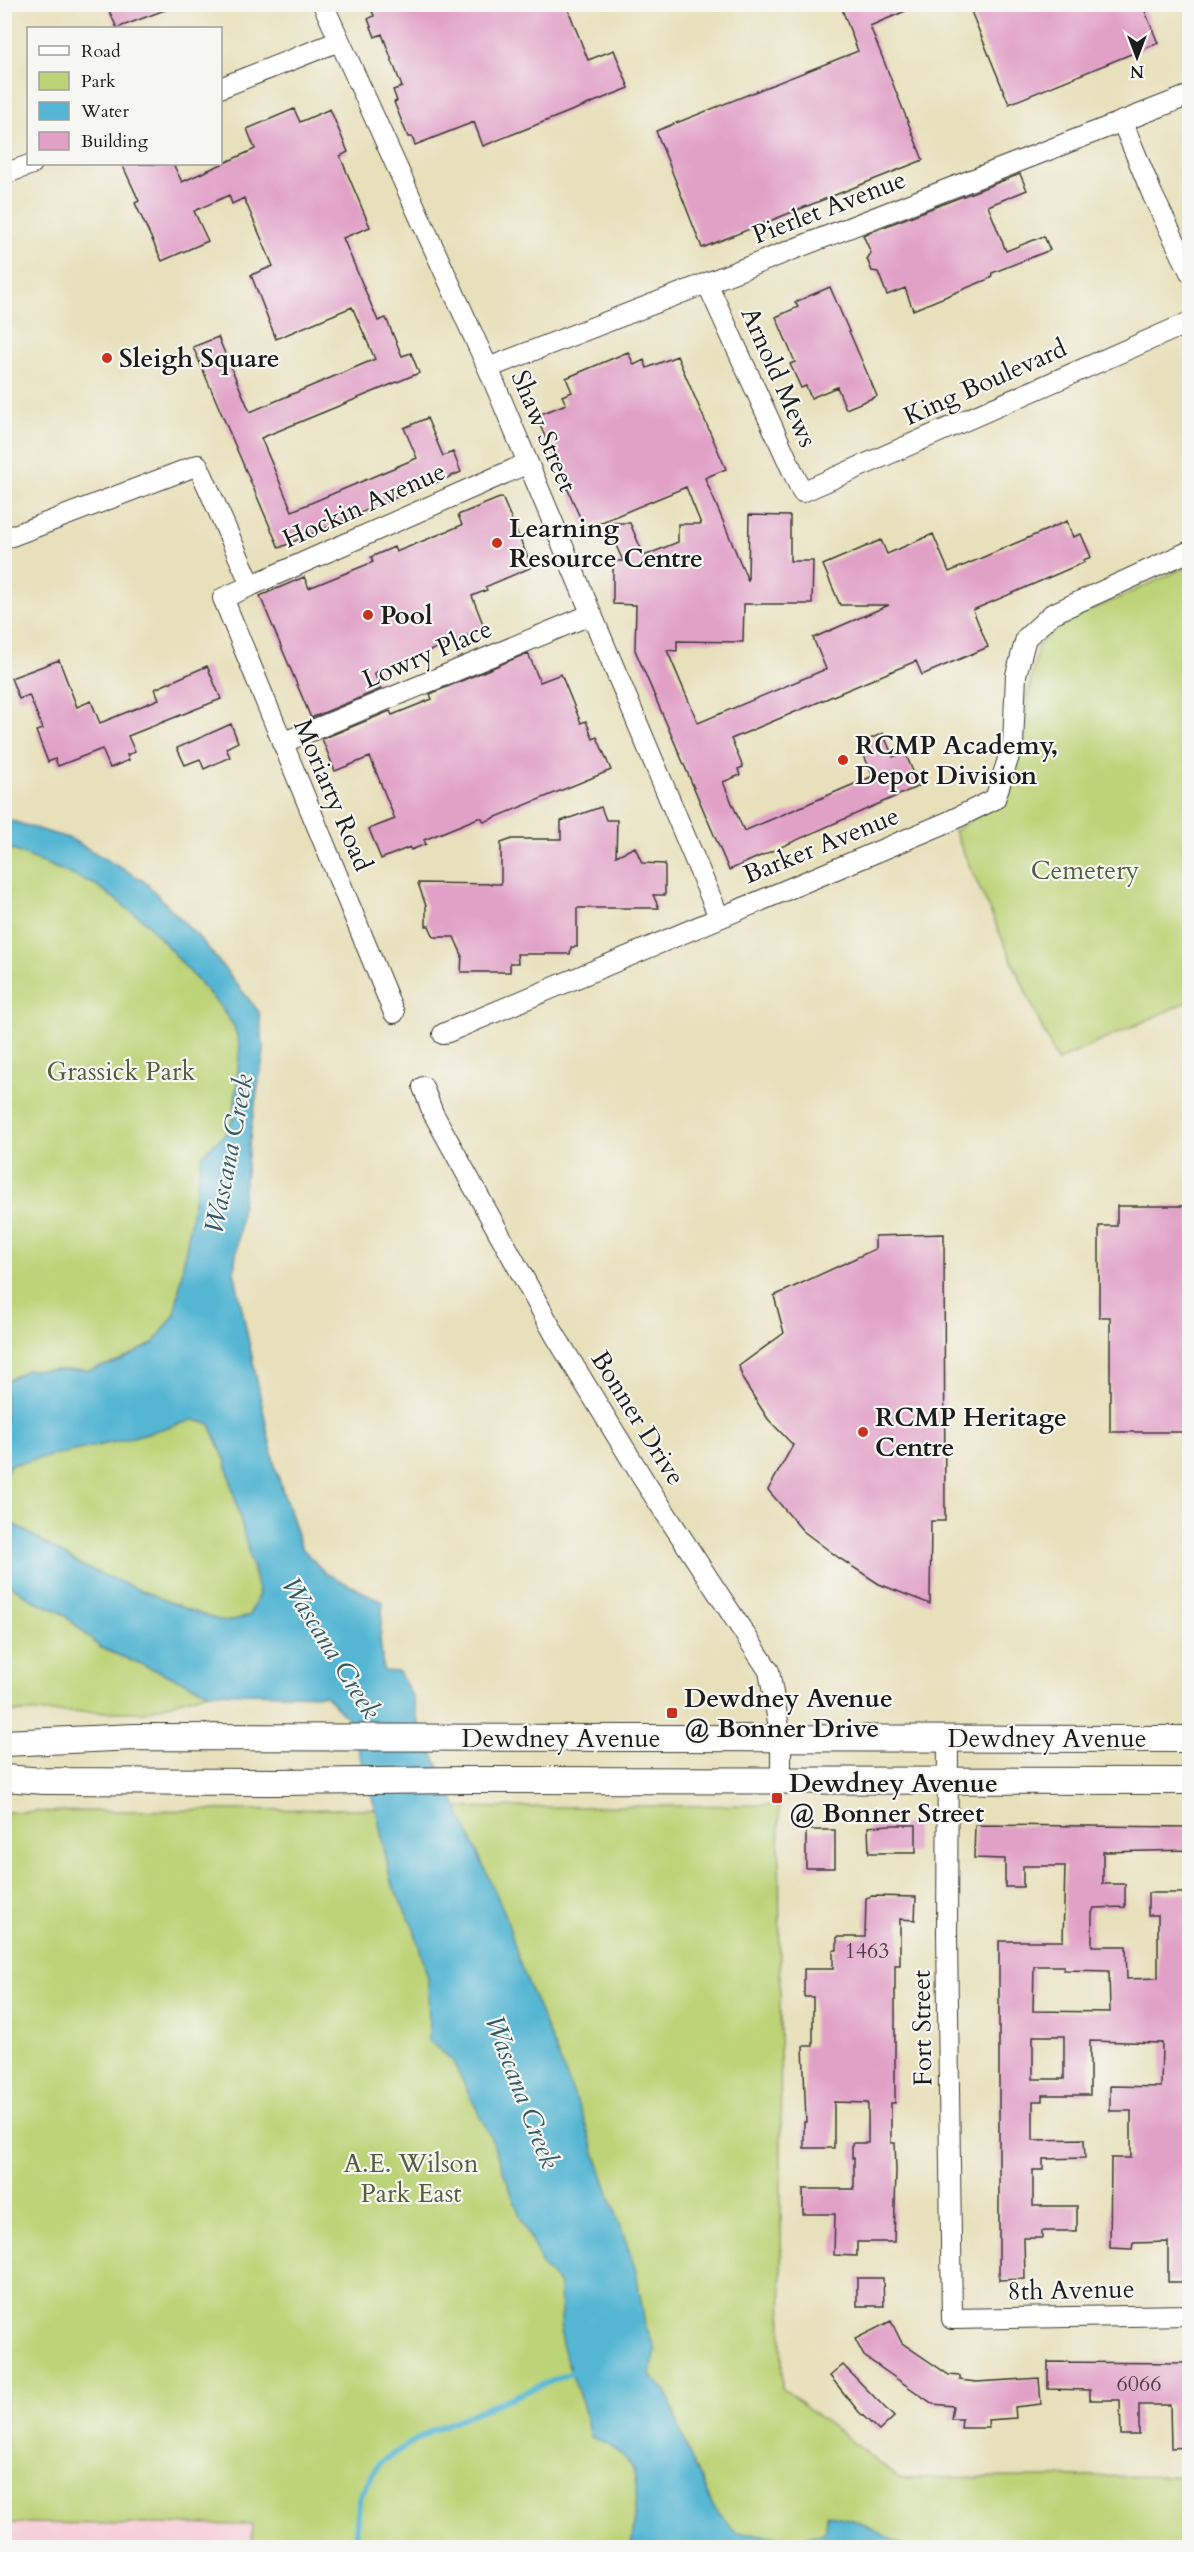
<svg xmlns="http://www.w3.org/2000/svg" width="1194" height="2552" viewBox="0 0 1194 2552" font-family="Cardo,serif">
  <rect width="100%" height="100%" fill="#f6f6f2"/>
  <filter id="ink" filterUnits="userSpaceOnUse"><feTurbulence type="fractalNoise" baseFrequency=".0167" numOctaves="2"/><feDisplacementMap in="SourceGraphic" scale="12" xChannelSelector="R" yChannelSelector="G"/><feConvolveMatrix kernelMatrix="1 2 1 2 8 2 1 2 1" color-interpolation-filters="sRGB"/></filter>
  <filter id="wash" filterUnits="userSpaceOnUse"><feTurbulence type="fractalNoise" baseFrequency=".008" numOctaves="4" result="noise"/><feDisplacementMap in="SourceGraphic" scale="24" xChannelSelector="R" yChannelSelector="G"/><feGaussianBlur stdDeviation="1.35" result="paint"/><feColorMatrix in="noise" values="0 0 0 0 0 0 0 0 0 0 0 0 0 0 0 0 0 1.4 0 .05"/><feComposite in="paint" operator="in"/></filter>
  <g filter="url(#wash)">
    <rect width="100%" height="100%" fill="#e8e0bb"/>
    <!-- built -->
    <path fill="#f6cfd8" d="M5,2523L253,2525V2547L5,2548Z"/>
    <!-- green -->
    <path fill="#bdd377" stroke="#6c784a" stroke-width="1.5" d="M1189,566V1001L1057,1061L954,831L1008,797L1025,735L1027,698L1038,646L1056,626Z
      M4,849L13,850L96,885L147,923L219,1005L234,1026L240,1046L234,1117L226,1133L202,1155L175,1314L154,1343L118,1362L90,1370H26L5,1382Z
      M193,1420L210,1424L226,1462L259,1594L249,1616L225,1622L191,1612L84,1567L5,1519L4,1476L10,1465L119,1441Z
      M4,1581L31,1599L62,1613L101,1648L209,1692L144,1712H5Z
      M779,1805L782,2388L899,2478L1190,2476L1189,2548H253L252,2525L5,2523V1812Z"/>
    <!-- water -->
    <path fill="#54b6d3" stroke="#386978" stroke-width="1.5" d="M5,819L71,839L144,881L204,943L259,1012L264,1051L252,1122L234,1271L275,1467L301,1547L325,1573L383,1602L380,1638L383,1671L399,1672L413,1698L417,1719L506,1916L520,1964L581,2112L636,2271L645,2325L656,2351L650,2374L667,2393L690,2456L713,2506L736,2533L805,2538L824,2532L827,2514L853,2520L909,2547H631C637,2497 650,2456 590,2437L584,2409L562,2347L560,2285L543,2267L520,2216L490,2136L452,2060L429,2041L428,1978L414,1929L391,1882L377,1814L349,1719L325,1695L209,1692L101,1648L62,1613L31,1599L5,1581V1519L84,1567L191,1611L225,1622L249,1616L259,1594L226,1462L210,1424L193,1420L119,1441L10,1465L5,1476V1382L26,1370H90L118,1362L154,1343L175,1314L202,1155L226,1133L234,1117L240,1046L234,1026L219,1005L147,923L96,885L13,850L5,849Z"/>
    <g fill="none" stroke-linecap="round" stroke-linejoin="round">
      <!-- stream -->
      <path stroke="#54b6d3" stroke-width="6" d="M354,2548L360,2496L379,2463L430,2431L576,2371"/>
    </g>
    <g id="blocks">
      <!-- building -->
      <path fill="#e1a1c7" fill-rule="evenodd" d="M106,4H178V5L117,28Z
        M369,4H566L588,60L614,50L629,88L483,146L474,122L415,145L412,137H408L394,102L397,101L393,90L402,87L382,34L375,37L368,19L374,16Z
        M840,4H922L870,26L923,160L702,248L656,131L858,51Z
        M968,4H1142L1158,43L1009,104Z
        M294,109L300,122L330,109L348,152L340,156L370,227L343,238L378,321L386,318L402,356L411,353L419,373L261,438L292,511L417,458L404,428L427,418L443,456L453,452L461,472L428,486L427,484L279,548L193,347L218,337L250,412L375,359L352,307L276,339L251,275L273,266L244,198L232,204L229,195L194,211L208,241L162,261L135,203L139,201L122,164H173L182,182L255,149L247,129Z
        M1020,174L1027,190L988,206L1006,251L1044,236L1050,250L992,273L991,278L913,310L905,288L887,295L878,272L872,271L867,259L871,253L863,235Z
        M830,287L877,396L846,409L837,387L811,398L806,386L801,388L790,364L795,362L776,317L798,307L795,302Z
        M628,352L634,365L644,360L647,368L677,356L726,469L705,478L748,581L749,515L790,516V561H813L812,604H744L743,642L677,641V651L667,650L698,723L826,669L813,638L889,605H840L823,565L881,540L887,554L933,534L949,572L1067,521L1073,537L1081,534L1091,557L1083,560L1085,562L973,610L988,647L922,675L916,661L731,739L743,767L738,769L740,775L723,782L744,831L873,776L859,744L883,733L893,757L905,752L919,786L729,870L635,650L636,605L613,604V561H623L606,523H630L644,556L678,542V524H701L686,487L585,529L536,416L566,404L562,396L572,392L566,378Z
        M502,497L532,567L485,587L487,590L472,596L485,629L374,673L381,689L311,718L260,596L304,577L309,588L373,562L371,557L394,547L396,552L462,525L458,515Z
        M528,653L540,682L561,674L581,723L586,721L593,739L597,737L611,770L484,822L482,818H478L424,840L426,844L411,850L410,847L381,859L369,829L395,819L370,757L335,771L322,739L390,711L392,715L432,699L430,694Z
        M59,660L77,707L91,701L100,723L159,699L155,689L207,666L221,699L128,736L135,752L127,755L129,760L110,768L102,749L58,766L55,759L48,762L36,731L43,729L29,695L19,699L11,678Z
        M231,724L238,742L226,748L230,757L204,769L200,759L185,765L177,748Z
        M601,807L606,820H617L616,856L635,847L642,863L665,864V895H653L659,908H577V947H571L570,954H517L518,963H510V972H461L462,955L454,937H434L429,926H426V906L418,883L501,884V843L512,839H561V821Z
        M1117,1206H1190V1432H1110V1317H1099V1226H1117Z
        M944,1234L945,1521H931L930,1604L879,1584L839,1558L803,1531L768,1490L793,1445L768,1419L743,1380L739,1366L784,1333L774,1296L875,1249V1236Z
        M889,1825H916V1853H869L868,1827Z
        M975,1825L1190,1827V1850L1103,1852V1884H1125V1907L1094,1908L1092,1913V1946H1126L1127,1979L1158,1978V1915H1148V1893H1190V2282H1168V2242L1133,2243L1132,2249L1110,2248L1111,2158H1131V2111H1110V2086L1161,2087L1162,2043L1090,2041V2095H1042V2101H1033V2140L1084,2139L1085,2158L1043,2159V2170H1033V2206H1077V2231H1042V2238H1024L1025,2279L999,2280V1941H1063L1065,1866H1023V1887H1005V1859L974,1858ZM1034,1966H1064V1970L1109,1971L1110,2012L1033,2011ZM1033,2036H1064V2079H1033Z
        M806,1830H835V1868H806Z
        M872,1896L916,1897L915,1920L900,1919V1965H895V2103H891V2143H895L896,2170L894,2242H857V2256L834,2255L835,2214H803V2189H854V2158H852V2143H868V2103L834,2102V2148H804V2122H806L803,2046H813V1997H804V1969H833V1950H837V1937H865L866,1898Z
        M857,2278H883L884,2306H857Z
        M891,2321L902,2343L949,2375L960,2376V2380L976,2382L1039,2378L1041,2404L1015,2407L1016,2418L988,2420L989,2428H961L962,2419H951L953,2406L933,2404L864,2356L855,2339Z
        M1048,2362L1186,2363V2382H1190L1188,2447L1171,2448L1170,2405H1139V2435H1121L1120,2400H1090V2390L1048,2389Z
        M843,2365L894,2417L879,2431L859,2412L830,2376Z"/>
    </g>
  </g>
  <g filter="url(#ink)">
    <use href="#blocks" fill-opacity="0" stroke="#3b3934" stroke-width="1.5"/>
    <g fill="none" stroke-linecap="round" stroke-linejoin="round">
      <!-- minor casing -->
      <g stroke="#3b3934" stroke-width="22">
        <path id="minor" d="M323,4L488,368L719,917
          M220,88L339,41
          M1122,121L1153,196L1190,272
          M4,174L32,164
          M707,283L802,492L1190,322
          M488,368L1190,95
          M4,539L198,465L251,585
          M282,743L592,614
          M394,1013L223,598L528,463
          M443,1034L948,822L995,799L1013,744L1016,675L1026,638L1052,614L1190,551
          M423,1087L433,1113L555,1335L645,1482L769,1671L781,1738V1781
          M948,1737L947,1933L952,2319L1190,2315"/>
      </g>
      <!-- major casing -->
      <g stroke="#3b3934" stroke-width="28">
        <path id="major" d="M4,1743L135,1737L1190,1739
          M4,1778L44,1781L276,1782L465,1780L1190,1781"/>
      </g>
      <!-- minor -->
      <use href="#minor" stroke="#fff" stroke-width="20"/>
      <!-- major -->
      <use href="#major" stroke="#fff" stroke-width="26"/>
    </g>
  </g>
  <!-- markers -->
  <g fill="#c8321e" stroke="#f6f6f2" stroke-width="2">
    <circle cx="107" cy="358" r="6"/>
    <circle cx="497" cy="543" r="6"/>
    <circle cx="368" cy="615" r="6"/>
    <circle cx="843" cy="760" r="6"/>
    <circle cx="863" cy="1432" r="6"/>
    <rect x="666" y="1707" width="12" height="12" rx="3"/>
    <rect x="771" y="1792" width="12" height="12" rx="3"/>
  </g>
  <g text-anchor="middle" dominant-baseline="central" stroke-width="4.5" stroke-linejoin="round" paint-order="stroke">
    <!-- number labels -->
    <g font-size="22" fill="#4d3d47">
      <text x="867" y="1951">1463</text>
      <text x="1139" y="2384">6066</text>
    </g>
    <!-- street labels -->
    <g font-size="26" fill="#1c1c1c" stroke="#f6f6f2">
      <text transform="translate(829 207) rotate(-21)">Pierlet Avenue</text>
      <text transform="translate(779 377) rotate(66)">Arnold Mews</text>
      <text transform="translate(985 382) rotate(-24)">King Boulevard</text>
      <text transform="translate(544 431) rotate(67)">Shaw Street</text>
      <text transform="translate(364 505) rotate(-24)">Hockin Avenue</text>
      <text transform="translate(427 654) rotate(-23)">Lowry Place</text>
      <text transform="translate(333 795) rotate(67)">Moriarty Road</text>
      <text transform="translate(821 845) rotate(-22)">Barker Avenue</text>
      <text transform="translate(638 1418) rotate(58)">Bonner Drive</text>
      <text x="561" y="1738">Dewdney Avenue</text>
      <text x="1047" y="1738">Dewdney Avenue</text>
      <text transform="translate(922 2028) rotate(-91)">Fort Street</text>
      <text transform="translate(1071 2290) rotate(-1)">8th Avenue</text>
    </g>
    <!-- poi labels -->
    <g font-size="26" font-weight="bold" fill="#1c1c1c" stroke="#f6f6f2" text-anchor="start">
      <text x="119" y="358">Sleigh Square</text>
      <text x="509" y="528">Learning<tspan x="509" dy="30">Resource Centre</tspan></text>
      <text x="380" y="615">Pool</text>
      <text x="855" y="745">RCMP Academy,<tspan x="855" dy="30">Depot Division</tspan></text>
      <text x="875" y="1417">RCMP Heritage<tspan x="875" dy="30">Centre</tspan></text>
      <text x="684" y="1698">Dewdney Avenue<tspan x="684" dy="30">@ Bonner Drive</tspan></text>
      <text x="789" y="1783">Dewdney Avenue<tspan x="789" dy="30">@ Bonner Street</tspan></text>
    </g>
    <!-- park labels -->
    <g font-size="26" fill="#545c3c" stroke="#f6f6f2">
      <text x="1085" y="870">Cemetery</text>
      <text x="121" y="1071">Grassick Park</text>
      <text x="411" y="2163">A.E. Wilson<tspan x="411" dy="30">Park East</tspan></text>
    </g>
    <!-- water labels -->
    <g font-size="27" font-style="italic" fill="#325a65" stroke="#f6f6f2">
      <text transform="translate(229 1154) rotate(-79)">Wascana Creek</text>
      <text transform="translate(331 1648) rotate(58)">Wascana Creek</text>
      <text transform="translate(522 2092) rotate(69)">Wascana Creek</text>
    </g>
  </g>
  <!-- margin -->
  <rect width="1194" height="2552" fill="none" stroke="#f6f6f2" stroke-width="24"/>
  <!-- legend -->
  <rect x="27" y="27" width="195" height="138" fill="#f6f6f2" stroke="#9f9f9c" stroke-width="1.5"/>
  <rect x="39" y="46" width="30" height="9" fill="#ffffff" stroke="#9f9f9c" stroke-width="1.5"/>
  <text x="81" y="57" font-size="18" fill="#1c1c1c">Road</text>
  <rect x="39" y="72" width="30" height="18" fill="#bdd377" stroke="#9f9f9c" stroke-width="1.5"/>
  <text x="81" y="87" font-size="18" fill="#1c1c1c">Park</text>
  <rect x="39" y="102" width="30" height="18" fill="#54b6d3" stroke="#9f9f9c" stroke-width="1.5"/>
  <text x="81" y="117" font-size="18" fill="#1c1c1c">Water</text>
  <rect x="39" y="132" width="30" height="18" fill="#e1a1c7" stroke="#9f9f9c" stroke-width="1.5"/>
  <text x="81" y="147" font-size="18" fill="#1c1c1c">Building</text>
  <!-- north arrow -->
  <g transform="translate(1137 57) rotate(180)" stroke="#f6f6f2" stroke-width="4.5" paint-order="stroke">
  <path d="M0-4.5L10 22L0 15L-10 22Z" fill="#1c1c1c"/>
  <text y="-9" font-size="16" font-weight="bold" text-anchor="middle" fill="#1c1c1c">N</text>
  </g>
</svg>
